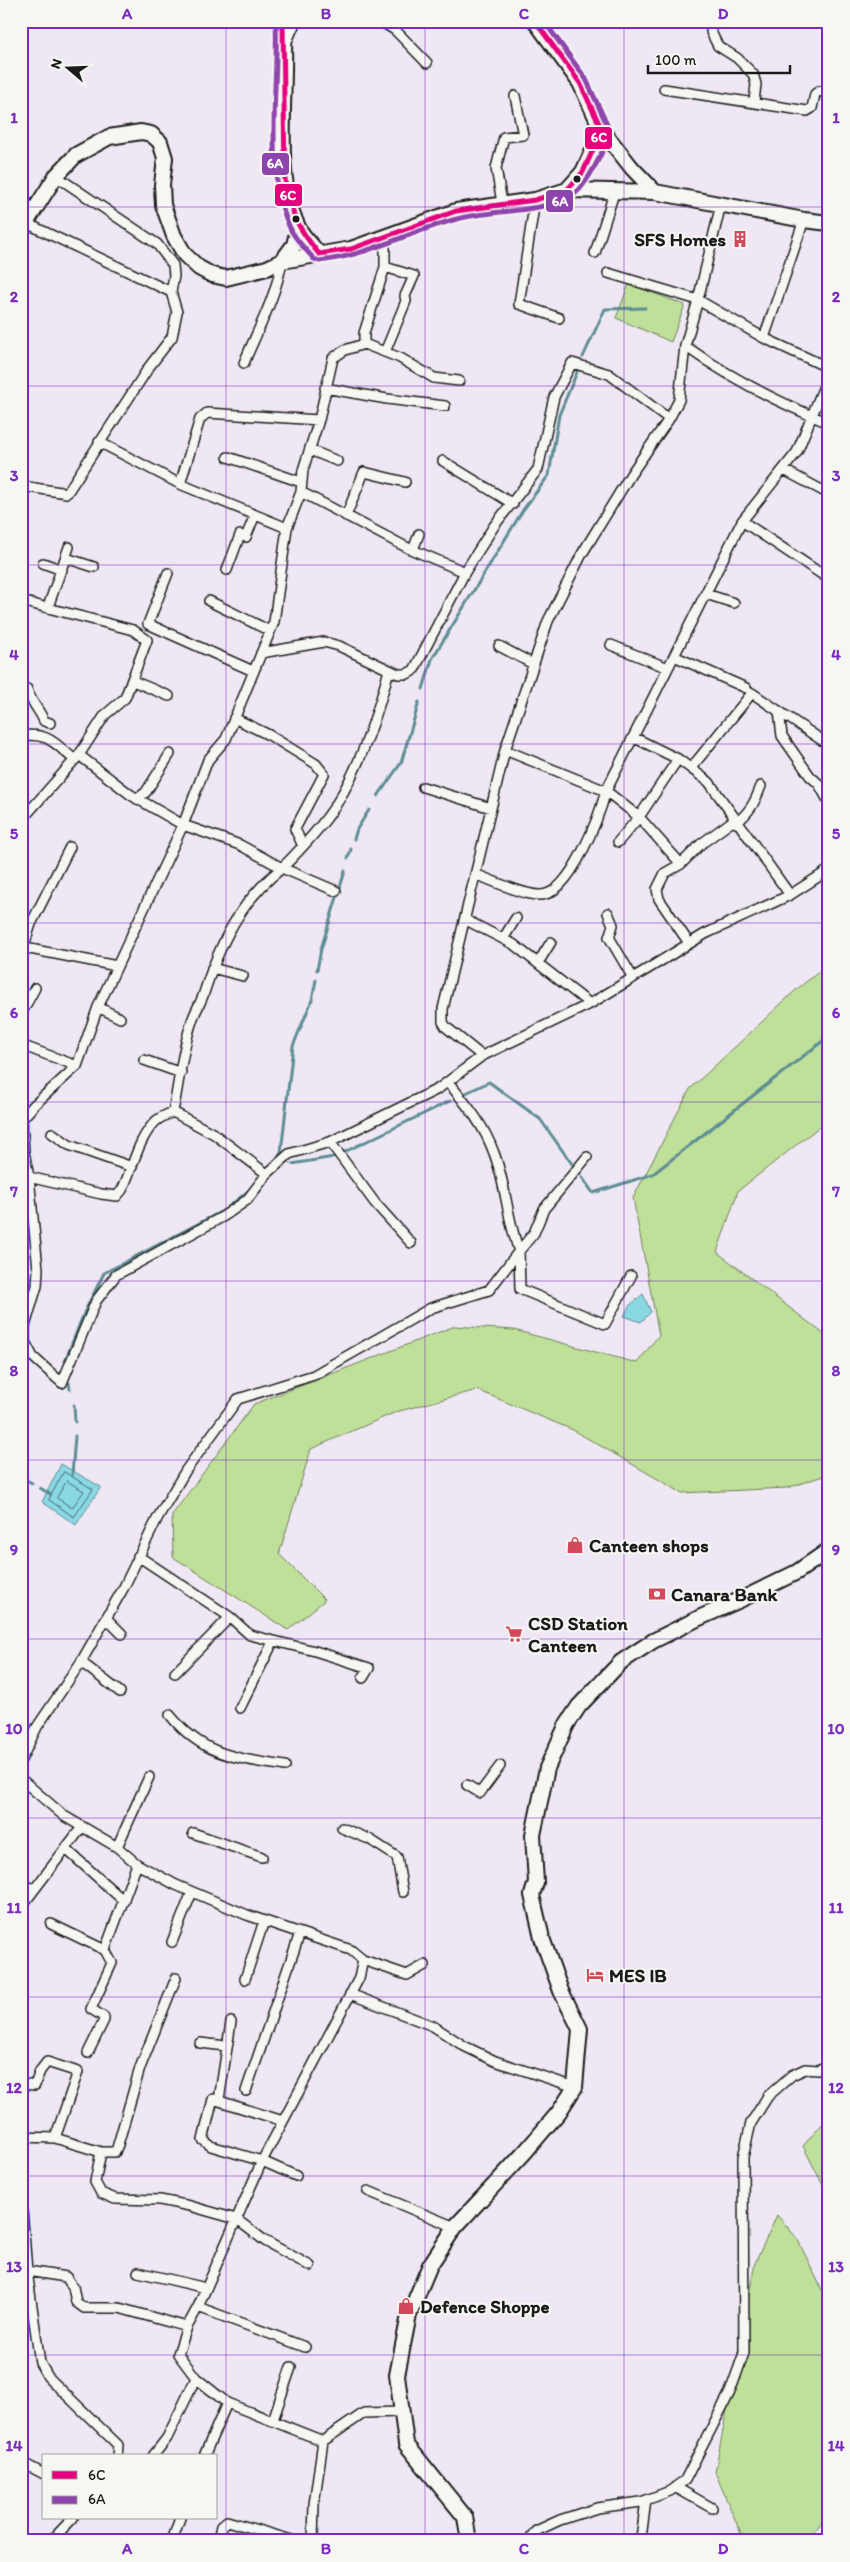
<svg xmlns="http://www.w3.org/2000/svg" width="850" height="2562" viewBox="0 0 850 2562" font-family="Itim,sans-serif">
  <rect width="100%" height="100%" fill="#efe8f4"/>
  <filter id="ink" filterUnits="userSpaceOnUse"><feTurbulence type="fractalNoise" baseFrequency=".02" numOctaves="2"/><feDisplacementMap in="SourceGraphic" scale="10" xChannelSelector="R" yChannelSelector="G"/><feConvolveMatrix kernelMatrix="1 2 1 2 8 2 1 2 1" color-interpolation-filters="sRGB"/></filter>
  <g filter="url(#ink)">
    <!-- green -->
    <path fill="#bfe099" stroke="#6e7e5a" d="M629,284L685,305L671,342L616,318Z
      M829,964V1119L738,1191L717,1252L829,1338V1474L787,1488L682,1493L573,1430L477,1390L396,1412L311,1449L279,1554L325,1600L288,1630L173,1557L172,1515L254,1404L455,1326L514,1330L637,1363L659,1335L633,1198L690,1089L797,989Z
      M825,2121L829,2123V2197L803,2146Z
      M777,2215L797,2238L824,2294L829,2293V2513L807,2541H744L715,2472L755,2263Z"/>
    <!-- water -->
    <path fill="#89d9e4" stroke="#5d8d94" d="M643,1294L651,1312L641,1322L624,1316L629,1306Z
      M61,1464L101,1487L76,1525L42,1502Z"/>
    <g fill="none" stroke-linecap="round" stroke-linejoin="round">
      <!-- shore -->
      <path stroke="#48686c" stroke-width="1" d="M64,1472L93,1489L74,1517L49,1500Z
        M67,1481L84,1491L72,1508L57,1498Z"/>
      <!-- stream -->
      <path stroke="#5d8d94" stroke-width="3" d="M583,357L605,309L645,308
        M423,689L432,659L523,510L549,475L559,415L577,372
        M378,796L401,763L419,702
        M354,839L357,829L369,810
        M348,858L351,849
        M317,970L321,949L345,871
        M464,1094L489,1082L540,1119L572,1164
        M273,1163L281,1153L293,1046L312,1000L316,980
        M292,1164L334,1157L450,1101
        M582,1177L593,1193L653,1174L829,1036
        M65,1361L84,1313L104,1273L226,1209L252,1188
        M69,1383L70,1389
        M74,1405L75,1422
        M72,1475L75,1436
        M21,1477L32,1483
        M40,1488L50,1494"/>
      <!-- street casing -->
      <g stroke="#1c1c1c" stroke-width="12">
        <path id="street" d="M380,21L395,30L427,63
          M711,32L718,46L737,58L753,74L756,84L754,102
          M285,46L296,21
          M664,89L807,111L812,108L815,94L819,91L829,93
          M535,200L519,304L559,318
          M502,203L496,168L504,137L523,135L515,96
          M26,223L171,292
          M385,237V267L364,333V344L345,350L333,358L319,420L303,470L301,492L287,528L274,622L226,739L208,760L183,825L240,845L282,868C240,901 220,943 204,993C201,1003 195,1011 192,1021C182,1050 179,1082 173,1112L214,1134L267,1174L289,1154L330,1142L438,1089L482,1056L590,1004L705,934L790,895L829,870
          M595,253L615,190
          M385,267L414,276L405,296L406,301L385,352
          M608,273L698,300L764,338L829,368
          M764,338L804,220
          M364,344L400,358L434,378L459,381
          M685,346C729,377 779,403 829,423
          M244,363C258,329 276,297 282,261
          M325,388L387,399L445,406
          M99,442L180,484L287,528
          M310,450L337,461
          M228,457L301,482
          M443,461L513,504
          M784,470L829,494
          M180,484L200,419L207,413L319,420
          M21,486L67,493L149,367L172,337L177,312L171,292L174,276L173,265L157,244L56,176
          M301,492L408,548L465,572
          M346,516L364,472L405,482
          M742,521L829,579
          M413,550L419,534
          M66,558L94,567
          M43,563L62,570
          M227,570L240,535L246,537L255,515
          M168,573L148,624L253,671
          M706,594L734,603
          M21,601L133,630L147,640L125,698L105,715L79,755
          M209,601L270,631
          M48,607L69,547
          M611,645L668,668
          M499,646L533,664
          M261,653L324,642L339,646L398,674H407L414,670L465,572L494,526L538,469L554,397L572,363L609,374L669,419L679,400L685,346L698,300L721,204
          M674,656L746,688
          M133,681L169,696
          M21,686L27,689C30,701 39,709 44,721L50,723
          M779,711L782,736L810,776L819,784L829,802
          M234,718L269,735L316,764L324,774L295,829L303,846
          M21,736C49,732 55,744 75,760
          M633,737L678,759L709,782L790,895
          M505,750L606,791L742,521L797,452L829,374
          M691,768L752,693L829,745
          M423,787L491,808
          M137,799L146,792L170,754
          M21,814L26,815L79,755L131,795L183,825L98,1007L77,1066L34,1105L22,1119L24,1152L29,1177L38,1269L37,1286L25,1326V1342L33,1357L62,1383L96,1301L116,1275L224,1216L247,1200L267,1174
          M736,823C750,812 755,802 761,786
          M618,842L639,817L678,759
          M475,874C491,880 525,896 541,895C571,894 599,816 606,791L639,817L681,864
          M336,891L282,868C302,848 322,827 337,803C362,762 377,716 389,670
          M608,913L613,925L609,937L633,978
          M466,920L513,944L590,1004
          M503,939L516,918
          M689,943L659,899L657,889L665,873L681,864L701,844L734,820
          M21,949H30L117,966
          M23,949L31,924L70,847
          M538,963L551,942
          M212,968L243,976
          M98,1007L120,1018
          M21,1014L35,988
          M21,1045L77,1066
          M482,1056L446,1027L443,1022V1009L505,750L548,621L582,554L631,474L669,419
          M144,1060L181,1073
          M448,1082C467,1105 484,1125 494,1153C506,1184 507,1219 519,1251L534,1233L544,1209L587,1157
          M52,1133L69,1145L132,1167
          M330,1142L375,1203L411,1243
          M29,1177L101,1194L117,1196L122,1190C133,1168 138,1138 156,1121C161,1117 168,1114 173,1112
          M519,1251L520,1289L605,1324L631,1276
          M138,1556L230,1617L175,1673
          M230,1617L250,1635L315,1651L369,1668L363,1678
          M106,1618L122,1634
          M81,1662L120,1692
          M240,1708L273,1642
          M170,1715C203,1756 236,1758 285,1766
          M21,1760L37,1727L81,1662L124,1587L158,1517L186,1470L238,1399L314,1375L431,1308L489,1290L519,1251
          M21,1779L64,1816L117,1847L137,1864L176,1885L247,1915L351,1950L363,1960L359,1978L262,2161L198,2307L187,2327L178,2354L196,2378L227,2403L323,2441L314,2504L313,2541
          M467,1785L480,1793L500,1766
          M342,1828L369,1839L397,1857L403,1892
          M193,1833L262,1857
          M117,1847L149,1777
          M66,1849L124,1901
          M21,1882L34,1890
          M21,1907L82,1827
          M51,1924L105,1950
          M172,1942L192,1892
          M363,1960L407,1975L425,1965
          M176,1978L140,2068L117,2148L115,2152H101L95,2182L101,2193L115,2199L160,2200L190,2206L236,2219L265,2241L310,2266
          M245,1979L264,1921
          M350,1994L433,2026L464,2046L495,2061L575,2087
          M200,2043L226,2046
          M88,2053L104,2020V2017L91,2009L112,1963L105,1950L137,1864
          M21,2084L35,2085L40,2071L47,2062L78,2072L55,2138
          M246,2091L300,1933
          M219,2100L231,2022
          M283,2121L213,2099L203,2140L211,2146L262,2161L296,2176
          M21,2137L55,2138L101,2152
          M368,2191L455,2227
          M21,2196L27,2271L40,2363L48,2377L118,2445L117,2456
          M27,2271L66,2277L73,2287L76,2302L84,2308H119L187,2327
          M138,2272L206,2288
          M198,2307L305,2347
          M273,2420L291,2367
          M323,2441L364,2413L401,2412
          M153,2456L167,2438L196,2378
          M204,2456L227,2403
          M21,2462L44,2474
          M675,2487L712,2508
          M641,2538L646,2500
          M51,2541L73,2518
          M172,2541L180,2518
          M218,2541L221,2526L227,2521L295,2541
          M529,2541L536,2531L560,2520L597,2508L641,2502L670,2491L685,2480L730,2392L744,2353L743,2157L751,2123L768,2096L792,2075L805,2069L818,2070L829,2065"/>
      </g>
      <!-- secondary casing -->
      <g stroke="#1c1c1c" stroke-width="18">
        <path id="secondary" d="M283,21C289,83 271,171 298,227C302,236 313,246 319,254
          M535,21L580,83L602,130L632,168L655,192
          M567,190L583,172L602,130
          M21,231L56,176L76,155L109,137L141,132L151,134L160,142L165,158L162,185L163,205L174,236L185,255L199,268L212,275L226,278L267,268L282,261L351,249L456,211L535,200L567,190L655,192L804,220L829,223
          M282,261L294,245L298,228
          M469,2541L465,2517L406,2444L397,2375L409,2315L430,2265L455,2227L525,2152L559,2112L575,2087L580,2029L561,1991L542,1938L532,1895L536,1882L533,1835L547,1768L567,1724L579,1706L621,1662L653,1641L699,1618L742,1599L797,1572L829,1550"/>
      </g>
      <!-- street -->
      <use href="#street" stroke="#f6f6f2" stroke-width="9"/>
      <!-- secondary -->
      <use href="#secondary" stroke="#f6f6f2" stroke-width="14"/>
      <!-- bus-1 casing -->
      <g stroke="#f6f6f2" stroke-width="9">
        <path id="bus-1" d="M283,21L285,180C292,216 296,225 319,254L351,249L456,211L535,200L567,190L583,172L602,130L580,83L535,21"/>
      </g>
      <!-- bus-2 casing -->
      <g stroke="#f6f6f2" stroke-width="9">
        <path id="bus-2" d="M276,21C279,86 262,174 292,232C298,242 306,250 314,259L319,261C368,256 410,231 457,219C494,209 535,214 570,197C585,190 608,145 609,129L586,79L544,21"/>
      </g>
      <!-- bus-1 -->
      <use href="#bus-1" stroke="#e5007d" stroke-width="5"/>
      <!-- bus-2 -->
      <use href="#bus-2" stroke="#8e44ad" stroke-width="5"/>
    </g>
  </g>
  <!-- grid -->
  <path fill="none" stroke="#7b2cbf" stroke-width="1" stroke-opacity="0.55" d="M226,21V2541M425,21V2541M624,21V2541M21,207H829M21,386H829M21,565H829M21,744H829M21,923H829M21,1102H829M21,1281H829M21,1460H829M21,1639H829M21,1818H829M21,1997H829M21,2176H829M21,2355H829"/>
  <!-- icons -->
  <defs>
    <g id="building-bare" transform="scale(1.35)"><path d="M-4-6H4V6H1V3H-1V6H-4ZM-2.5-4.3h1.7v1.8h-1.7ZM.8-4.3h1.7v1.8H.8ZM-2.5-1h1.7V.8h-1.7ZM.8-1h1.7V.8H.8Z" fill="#d1495b" stroke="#f6f6f2" stroke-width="2.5" paint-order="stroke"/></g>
    <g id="shop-bare" transform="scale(1.35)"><path d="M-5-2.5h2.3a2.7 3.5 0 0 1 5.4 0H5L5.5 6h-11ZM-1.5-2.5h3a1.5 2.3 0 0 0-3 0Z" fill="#d1495b" stroke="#f6f6f2" stroke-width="2.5" paint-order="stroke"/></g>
    <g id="bank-bare" transform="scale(1.35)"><path d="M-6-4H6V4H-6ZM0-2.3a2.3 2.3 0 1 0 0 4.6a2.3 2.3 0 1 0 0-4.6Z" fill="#d1495b" stroke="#f6f6f2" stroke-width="2.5" paint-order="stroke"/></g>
    <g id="supermarket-bare" transform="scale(1.35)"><path d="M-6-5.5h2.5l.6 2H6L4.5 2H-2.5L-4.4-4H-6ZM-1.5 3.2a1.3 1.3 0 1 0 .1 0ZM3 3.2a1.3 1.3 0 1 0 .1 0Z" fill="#d1495b" stroke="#f6f6f2" stroke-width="2.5" paint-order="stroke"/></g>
    <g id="hotel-bare" transform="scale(1.35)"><path d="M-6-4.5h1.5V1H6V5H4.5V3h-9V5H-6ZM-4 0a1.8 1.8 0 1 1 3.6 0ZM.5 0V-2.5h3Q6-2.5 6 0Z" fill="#d1495b" stroke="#f6f6f2" stroke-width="2.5" paint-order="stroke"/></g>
  </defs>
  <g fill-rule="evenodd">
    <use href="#building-bare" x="740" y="239"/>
    <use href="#shop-bare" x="575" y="1545"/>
    <use href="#bank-bare" x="657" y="1594"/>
    <use href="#supermarket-bare" x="514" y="1634"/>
    <use href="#hotel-bare" x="595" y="1975"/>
    <use href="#shop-bare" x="406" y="2306"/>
  </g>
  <!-- markers -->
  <g fill="#1c1c1c" stroke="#f6f6f2" stroke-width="2">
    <circle cx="577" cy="179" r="4.5"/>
    <circle cx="296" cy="219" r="4.5"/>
  </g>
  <g text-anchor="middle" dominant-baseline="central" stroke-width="4" stroke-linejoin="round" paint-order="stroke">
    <!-- poi labels -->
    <g font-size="19" font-weight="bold" fill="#1c1c1c" stroke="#f6f6f2" text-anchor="start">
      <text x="726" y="239" text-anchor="end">SFS Homes</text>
      <text x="589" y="1545">Canteen shops</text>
      <text x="671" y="1594">Canara Bank</text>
      <text x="528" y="1623">CSD Station<tspan x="528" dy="22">Canteen</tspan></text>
      <text x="609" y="1975">MES IB</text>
      <text x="420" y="2306">Defence Shoppe</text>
    </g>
  </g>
  <g stroke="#f6f6f2" stroke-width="2">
    <rect x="584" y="126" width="29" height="24" rx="5" fill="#e5007d"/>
    <rect x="261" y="152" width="29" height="24" rx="5" fill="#8e44ad"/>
    <rect x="274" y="183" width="29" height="24" rx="5" fill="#e5007d"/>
    <rect x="545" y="189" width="29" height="24" rx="5" fill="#8e44ad"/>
  </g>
  <g font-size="14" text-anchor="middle" font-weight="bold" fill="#fff">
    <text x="599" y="142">6C</text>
    <text x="275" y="168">6A</text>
    <text x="288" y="200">6C</text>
    <text x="560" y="206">6A</text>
  </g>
  <!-- margin -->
  <rect width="850" height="2562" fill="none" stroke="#f6f6f2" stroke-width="55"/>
  <!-- legend -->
  <rect x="42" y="2454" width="175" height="65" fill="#f6f6f2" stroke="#9f9f9c"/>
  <rect x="52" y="2471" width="25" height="8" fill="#e5007d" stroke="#9f9f9c"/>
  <text x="88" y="2480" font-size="15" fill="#1c1c1c">6C</text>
  <rect x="52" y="2496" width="25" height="8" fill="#8e44ad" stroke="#9f9f9c"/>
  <text x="88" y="2504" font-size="15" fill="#1c1c1c">6A</text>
  <!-- north arrow -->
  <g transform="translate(68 68) rotate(289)" stroke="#f6f6f2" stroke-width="4" paint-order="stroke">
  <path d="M0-4L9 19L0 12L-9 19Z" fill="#1c1c1c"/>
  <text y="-8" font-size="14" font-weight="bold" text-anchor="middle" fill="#1c1c1c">N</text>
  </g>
  <!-- scale -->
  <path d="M648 65v8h142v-8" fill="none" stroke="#1c1c1c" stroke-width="2.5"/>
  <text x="655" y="65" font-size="15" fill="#1c1c1c" stroke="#f6f6f2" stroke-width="4" paint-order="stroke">100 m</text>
  <rect x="28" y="28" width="794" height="2506" fill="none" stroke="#7b2cbf" stroke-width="2"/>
  <g font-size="16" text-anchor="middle" font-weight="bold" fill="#7b2cbf">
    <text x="127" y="19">A</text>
    <text x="326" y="19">B</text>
    <text x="524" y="19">C</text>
    <text x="723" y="19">D</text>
    <text x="14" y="123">1</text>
    <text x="836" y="123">1</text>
    <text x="14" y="302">2</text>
    <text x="836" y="302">2</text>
    <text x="14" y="481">3</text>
    <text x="836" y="481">3</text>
    <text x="14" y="660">4</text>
    <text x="836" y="660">4</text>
    <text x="14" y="839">5</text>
    <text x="836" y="839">5</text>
    <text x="14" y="1018">6</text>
    <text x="836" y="1018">6</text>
    <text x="14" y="1197">7</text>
    <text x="836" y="1197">7</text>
    <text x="14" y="1376">8</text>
    <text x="836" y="1376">8</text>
    <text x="14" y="1555">9</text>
    <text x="836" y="1555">9</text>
    <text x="14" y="1734">10</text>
    <text x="836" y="1734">10</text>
    <text x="14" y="1913">11</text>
    <text x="836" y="1913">11</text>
    <text x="14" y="2093">12</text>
    <text x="836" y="2093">12</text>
    <text x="14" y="2272">13</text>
    <text x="836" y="2272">13</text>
    <text x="14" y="2451">14</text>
    <text x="836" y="2451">14</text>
    <text x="127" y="2554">A</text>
    <text x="326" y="2554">B</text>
    <text x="524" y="2554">C</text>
    <text x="723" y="2554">D</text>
  </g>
</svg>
